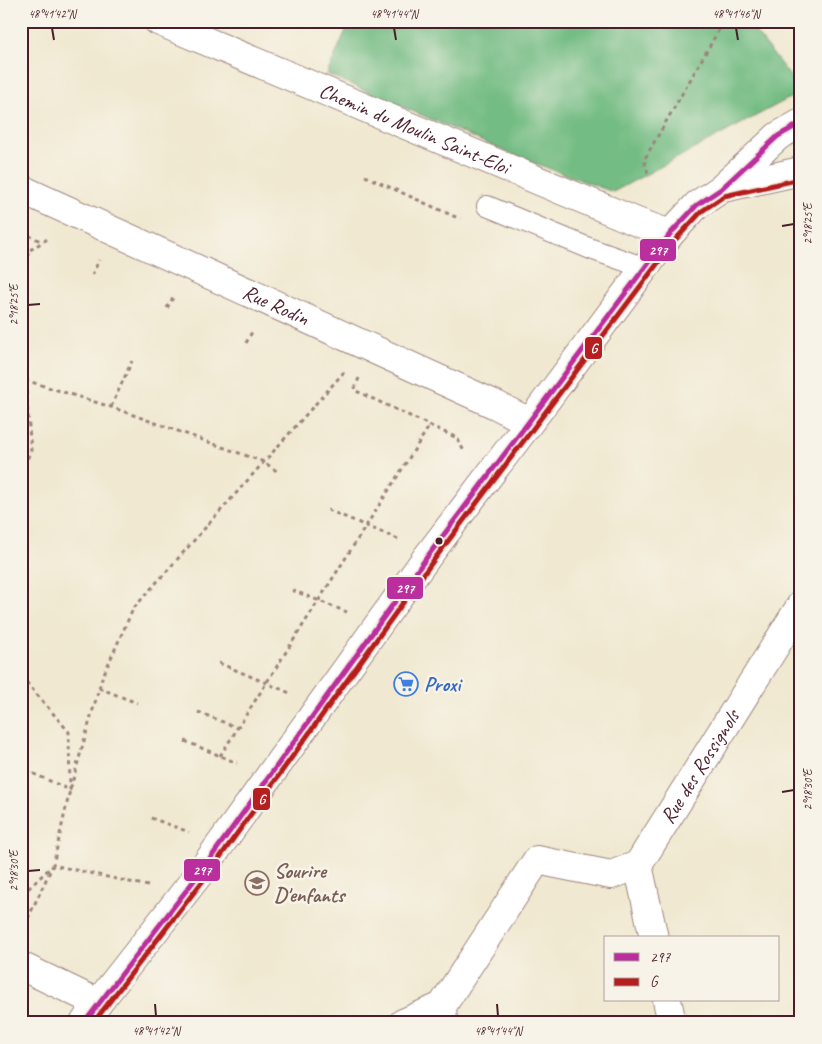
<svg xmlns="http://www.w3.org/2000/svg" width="822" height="1044" viewBox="0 0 822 1044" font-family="Caveat,sans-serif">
  <rect width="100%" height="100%" fill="#f7f3e8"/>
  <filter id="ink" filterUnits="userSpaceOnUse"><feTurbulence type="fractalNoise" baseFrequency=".02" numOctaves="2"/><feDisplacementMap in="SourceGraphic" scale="10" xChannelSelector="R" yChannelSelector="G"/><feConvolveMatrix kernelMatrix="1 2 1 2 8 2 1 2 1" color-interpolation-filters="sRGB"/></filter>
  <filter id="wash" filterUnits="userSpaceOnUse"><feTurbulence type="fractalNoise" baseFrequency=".0096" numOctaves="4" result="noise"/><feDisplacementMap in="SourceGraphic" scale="20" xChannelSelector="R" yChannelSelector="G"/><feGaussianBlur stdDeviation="1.12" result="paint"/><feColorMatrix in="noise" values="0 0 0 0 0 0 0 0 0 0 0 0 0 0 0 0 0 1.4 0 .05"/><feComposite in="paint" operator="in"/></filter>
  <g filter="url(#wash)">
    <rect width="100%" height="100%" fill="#f0e8d0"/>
    <!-- forest -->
    <path fill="#73bc83" stroke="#5e6e57" d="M350,21H747L801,90V92L613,192L518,157L327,74Z"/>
  </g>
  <g filter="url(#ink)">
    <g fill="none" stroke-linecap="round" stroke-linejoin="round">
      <!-- service casing -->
      <g stroke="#9d847e" stroke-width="22">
        <path id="service" d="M487,206L591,249L645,268"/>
      </g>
      <!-- minor casing -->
      <g stroke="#9d847e" stroke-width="30">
        <g id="minor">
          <path id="s1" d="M158,21L637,222L670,234"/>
          <path id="s2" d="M21,189L496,405L529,422"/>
          <path id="s3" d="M654,938L638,865L801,605"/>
          <path d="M21,966L98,1003"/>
          <path d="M667,1000L672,1023"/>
          <path d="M442,1006L537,860L611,875L638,865"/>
          <path d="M403,1023L442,1006L443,1023"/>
        </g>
      </g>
      <!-- tertiary casing -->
      <g stroke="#9d847e" stroke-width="30">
        <path id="tertiary" d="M723,188L801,171
          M84,1023L98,1003L199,874L427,557L542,406L670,234L697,205L721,189L778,136L801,123"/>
      </g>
      <!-- path -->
      <path stroke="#9d847e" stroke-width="3" stroke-dasharray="4 4" stroke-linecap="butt" d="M648,173L644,160L724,21
        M365,176L460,219
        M21,232L43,242
        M21,272L30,250L49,238
        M92,275L99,260
        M167,308L174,296
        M21,320L23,322L21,327
        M246,343L253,330
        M21,378L25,380L31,451L21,472
        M359,378L354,390L457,438L465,453
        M25,380L111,407L264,462L278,472
        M111,407L132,361
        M328,510L398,539
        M292,590L347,612
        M219,663L290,693
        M21,676L69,732L70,790L21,768
        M99,688L137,703
        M198,712L238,728
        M185,741L237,763
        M220,756L430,425
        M151,818L189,832
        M148,886L53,865L70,790L102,678L133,609L344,372
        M21,892L28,889L51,867
        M21,933L53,865"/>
      <!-- service -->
      <use href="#service" stroke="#fff" stroke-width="20"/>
      <!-- minor -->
      <use href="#minor" stroke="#fff" stroke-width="28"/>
      <!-- tertiary -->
      <use href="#tertiary" stroke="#fff" stroke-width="28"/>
      <!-- bus-1 casing -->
      <g stroke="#f7f3e8" stroke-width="9">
        <path id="bus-1" d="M84,1023L199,874L427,557L670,234L697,205L721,189L778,136L801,123"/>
      </g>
      <!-- bus-2 casing -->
      <g stroke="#f7f3e8" stroke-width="9">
        <path id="bus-2" d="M93,1023L205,878L433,561L676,239L702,211L724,196L801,179"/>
      </g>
      <!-- bus-1 -->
      <use href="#bus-1" stroke="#bb2e9e" stroke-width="5"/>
      <!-- bus-2 -->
      <use href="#bus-2" stroke="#b51f1f" stroke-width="5"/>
    </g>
  </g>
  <!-- ticks -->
  <path fill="none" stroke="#4a1f2b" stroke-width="2" d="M52,28L54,40M394,28L396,40M736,28L738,40M782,226L794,224M28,305L40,304M782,792L794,790M28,871L40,870M155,1004L156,1016M497,1004L498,1016"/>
  <!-- icons -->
  <defs>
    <g id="supermarket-ring" transform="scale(1.25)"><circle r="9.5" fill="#f7f3e8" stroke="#3f7fe0" stroke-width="1.5"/><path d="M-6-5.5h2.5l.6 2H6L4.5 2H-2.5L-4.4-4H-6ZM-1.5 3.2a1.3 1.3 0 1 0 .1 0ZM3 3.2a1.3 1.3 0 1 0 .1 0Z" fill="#3f7fe0"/></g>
    <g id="school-ring" transform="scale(1.25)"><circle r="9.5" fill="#f7f3e8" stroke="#8d6e63" stroke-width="1.5"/><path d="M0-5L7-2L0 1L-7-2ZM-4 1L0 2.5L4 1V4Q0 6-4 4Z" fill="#8d6e63"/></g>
  </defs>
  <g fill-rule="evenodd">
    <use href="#supermarket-ring" x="406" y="684"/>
    <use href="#school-ring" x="257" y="883"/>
  </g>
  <!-- markers -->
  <circle fill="#4a1f2b" stroke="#f7f3e8" stroke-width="2" cx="439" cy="541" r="4.5"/>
  <g text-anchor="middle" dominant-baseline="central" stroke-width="5" stroke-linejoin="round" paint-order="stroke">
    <!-- street labels -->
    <g font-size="21" fill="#4a1f2b" stroke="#f7f3e8">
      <text stroke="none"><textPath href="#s1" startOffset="278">Chemin du Moulin Saint-Eloi</textPath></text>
      <text stroke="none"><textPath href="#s2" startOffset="280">Rue Rodin</textPath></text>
      <text stroke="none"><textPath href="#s3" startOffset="191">Rue des Rossignols</textPath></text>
    </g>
    <!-- shop labels -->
    <g font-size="21" font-weight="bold" fill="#366cbe" stroke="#f7f3e8" text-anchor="start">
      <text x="424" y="684">Proxi</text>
    </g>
    <!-- education labels -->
    <g font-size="21" font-weight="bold" fill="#785e54" stroke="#f7f3e8" text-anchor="start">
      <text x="274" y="871">Sourire<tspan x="274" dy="24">D'enfants</tspan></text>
    </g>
  </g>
  <g stroke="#f7f3e8" stroke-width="2">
    <rect x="639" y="238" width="38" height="24" rx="5" fill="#bb2e9e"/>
    <rect x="584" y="336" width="19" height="24" rx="5" fill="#b51f1f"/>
    <rect x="386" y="576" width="38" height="24" rx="5" fill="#bb2e9e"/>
    <rect x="252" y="787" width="19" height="24" rx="5" fill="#b51f1f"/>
    <rect x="183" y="858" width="38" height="24" rx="5" fill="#bb2e9e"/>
  </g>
  <g font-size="14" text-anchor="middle" font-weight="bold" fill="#fff">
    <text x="658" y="255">297</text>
    <text x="594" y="353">G</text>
    <text x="405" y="593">297</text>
    <text x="262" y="804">G</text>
    <text x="202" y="875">297</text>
  </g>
  <!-- margin -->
  <rect width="822" height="1044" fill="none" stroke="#f7f3e8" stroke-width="55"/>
  <!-- legend -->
  <rect x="604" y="936" width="175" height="65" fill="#f7f3e8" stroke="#b29e9c"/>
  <rect x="614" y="953" width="25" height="8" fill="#bb2e9e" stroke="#b29e9c"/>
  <text x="650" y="962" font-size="15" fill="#4a1f2b">297</text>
  <rect x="614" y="978" width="25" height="8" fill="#b51f1f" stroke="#b29e9c"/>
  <text x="650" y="986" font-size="15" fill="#4a1f2b">G</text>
  <rect x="28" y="28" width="766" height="988" fill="none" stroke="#4a1f2b" stroke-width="2"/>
  <g font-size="12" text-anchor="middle" fill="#4a1f2b">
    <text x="52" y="18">48°41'42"N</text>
    <text x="394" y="18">48°41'44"N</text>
    <text x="736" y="18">48°41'46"N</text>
    <text transform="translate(808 224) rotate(-90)" y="4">2°18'25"E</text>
    <text transform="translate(14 305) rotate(-90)" y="4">2°18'25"E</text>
    <text transform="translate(808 790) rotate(-90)" y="4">2°18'30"E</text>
    <text transform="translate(14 871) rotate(-90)" y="4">2°18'30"E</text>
    <text x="156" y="1035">48°41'42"N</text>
    <text x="498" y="1035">48°41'44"N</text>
  </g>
</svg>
